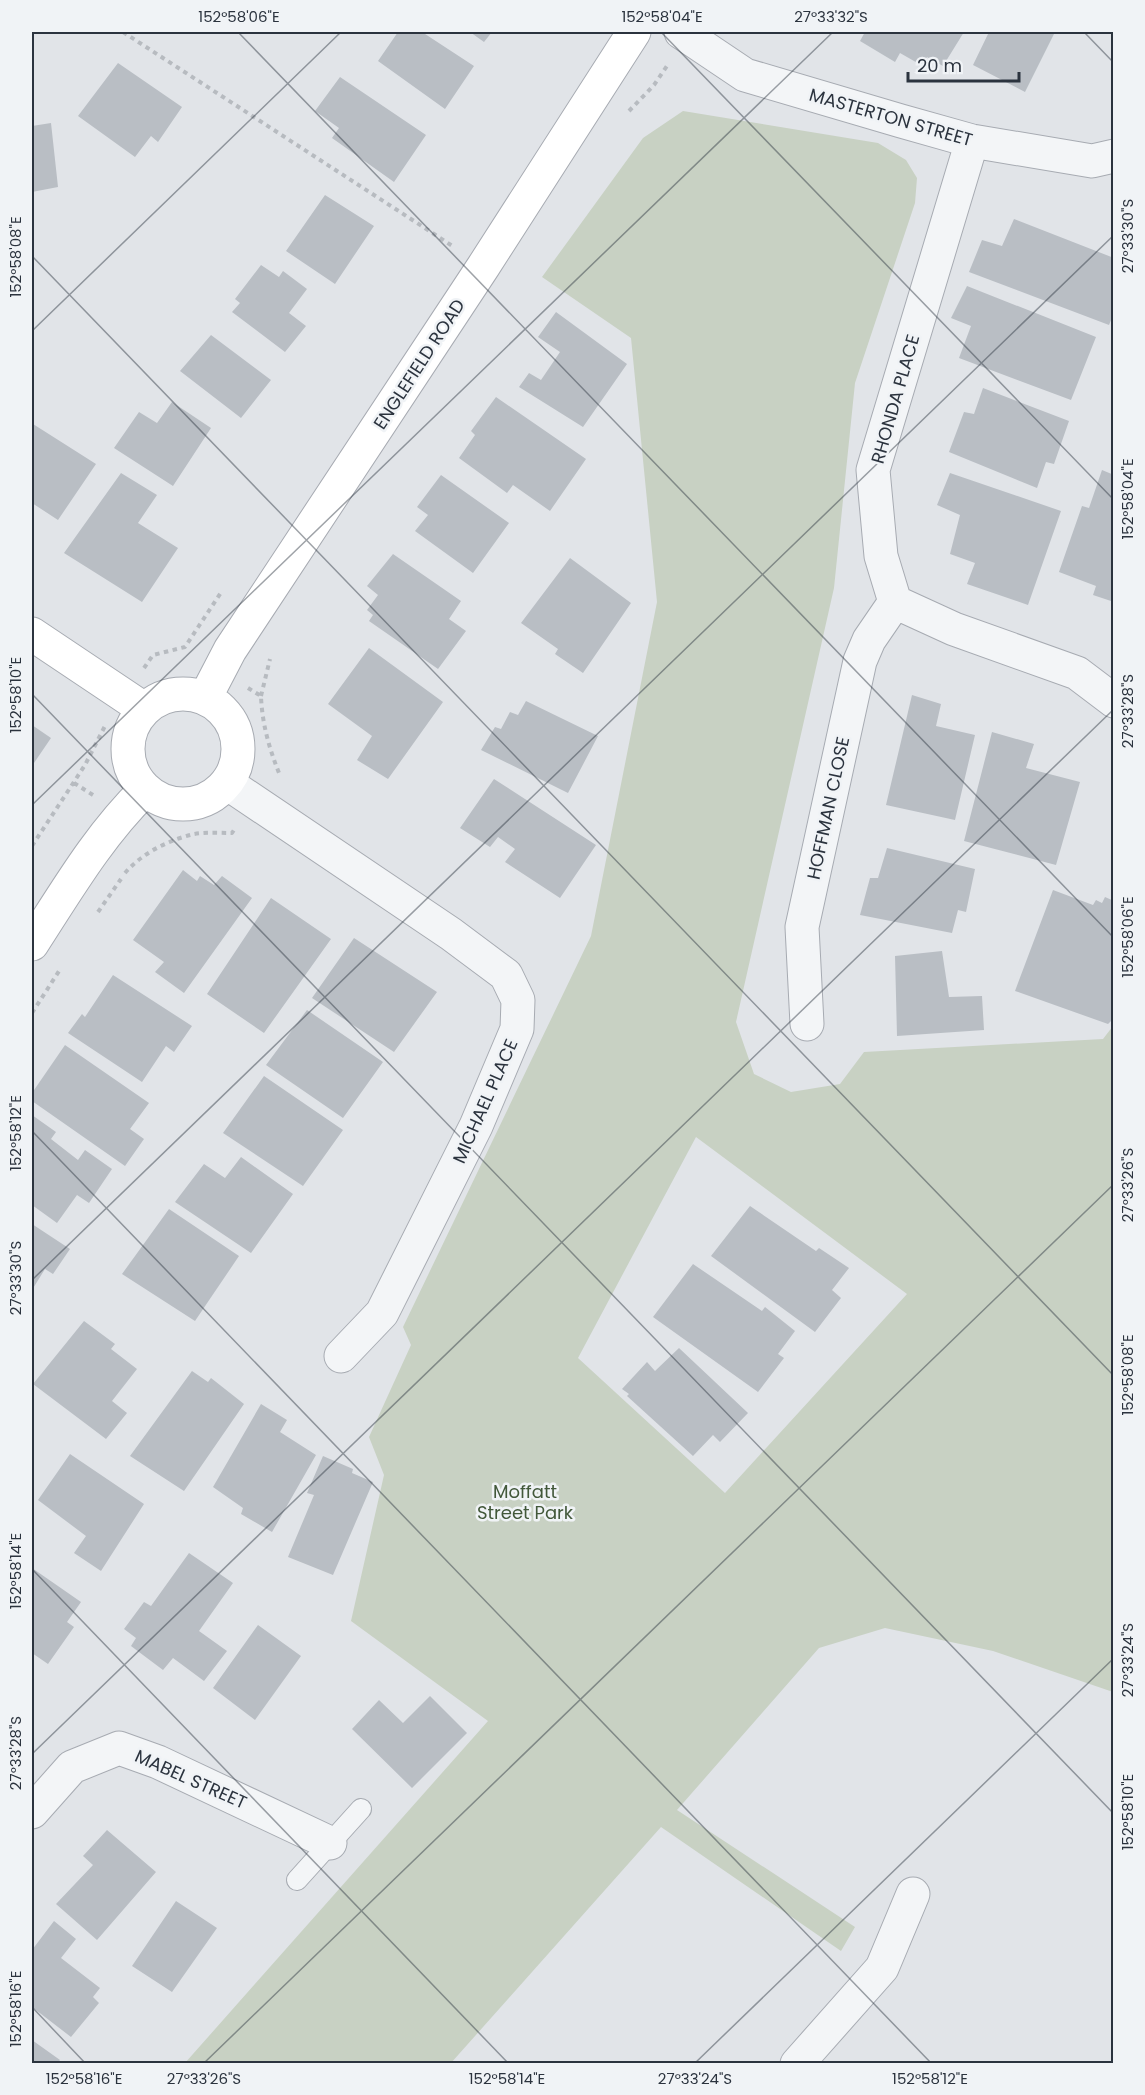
<svg xmlns="http://www.w3.org/2000/svg" width="1145" height="2095" viewBox="0 0 1145 2095" font-family="Poppins,sans-serif">
  <rect width="100%" height="100%" fill="#e1e4e8"/>
  <!-- green -->
  <path fill="#c8d1c3" fill-rule="evenodd" d="M683,111L878,143L906,160L917,178L915,203L855,383L834,588L736,1022L754,1074L791,1092L840,1084L864,1052L1103,1039L1113,1026V1692L993,1651L885,1628L819,1648L677,1810L855,1927L841,1951L661,1827L451,2063H185L488,1721L351,1621L384,1475L369,1437L411,1345L403,1327L591,936L657,602L631,338L542,277L643,138ZM696,1137L907,1294L725,1493L578,1358Z"/>
  <!-- building -->
  <path fill="#b9bec4" d="M398,32H422L474,66L445,109L378,61Z
    M470,32H492L484,42Z
    M865,32H964L943,66L927,57L921,65L900,53L895,62L860,41Z
    M989,32H1055L1025,92L973,65Z
    M118,63L182,107L158,142L151,136L135,157L78,116Z
    M340,77L426,135L394,182L332,138L339,128L315,111Z
    M51,123L58,187L32,192V126Z
    M325,195L374,226L335,284L286,251Z
    M1014,219L1114,258V313L1109,325L969,272L982,240L1002,246Z
    M261,265L279,277L283,271L307,289L289,313L306,326L285,352L232,312L240,303L235,299Z
    M967,286L1096,337L1071,400L959,358L971,326L951,318Z
    M556,312L627,364L583,427L519,387L529,373L541,380L560,352L538,337Z
    M211,335L271,380L241,418L180,371Z
    M983,388L1069,421L1054,464L1046,462L1037,488L949,452L964,412L974,414Z
    M496,397L586,459L550,511L513,485L507,493L459,458L475,435L471,431Z
    M172,402L211,428L173,486L114,448L139,412L157,423Z
    M33,424L96,464L58,520L32,503V426Z
    M1102,470L1114,475V602L1093,595L1096,586L1059,572L1082,506L1089,508Z
    M121,473L157,495L138,523L178,548L142,602L64,553Z
    M950,473L1061,511L1028,605L967,584L975,563L950,554L960,515L937,505Z
    M441,475L509,523L473,573L415,531L428,515L417,507Z
    M393,554L461,601L449,619L466,631L438,669L369,621L373,615L367,610L378,595L367,586Z
    M570,558L631,603L583,673L555,654L558,649L521,623Z
    M369,648L443,702L388,779L357,760L372,736L328,704Z
    M912,695L941,704L936,726L975,735L955,820L886,805Z
    M526,701L598,736L568,793L481,750L495,727L501,729L510,712L518,715Z
    M32,725L51,738L34,763L32,761Z
    M992,732L1034,744L1026,768L1080,782L1056,865L964,841Z
    M494,779L596,845L560,898L505,862L515,849L498,837L490,847L460,828Z
    M887,848L975,869L966,912L958,910L952,933L860,915L870,878H878Z
    M183,870L197,881L200,876L214,885L222,876L252,898L184,993L155,972L164,962L133,940Z
    M1053,890L1093,905L1096,900L1102,903L1105,897L1114,901V1018L1108,1024L1015,991Z
    M271,898L331,939L264,1033L207,994Z
    M354,938L437,992L394,1052L312,998Z
    M942,951L949,997L982,996L984,1030L897,1036L895,956Z
    M113,975L192,1026L174,1052L166,1046L142,1082L68,1033L82,1014L85,1017Z
    M307,1010L383,1062L343,1118L266,1065Z
    M65,1045L149,1103L130,1129L144,1139L125,1166L32,1101V1093Z
    M264,1076L343,1130L303,1186L223,1133Z
    M32,1115L56,1132L51,1139L78,1160L85,1150L112,1169L89,1203L77,1195L57,1223L32,1205Z
    M241,1157L293,1194L251,1253L175,1202L204,1164L225,1178Z
    M750,1206L816,1251L819,1248L849,1268L832,1290L841,1298L815,1332L711,1256Z
    M169,1209L239,1256L195,1321L122,1274Z
    M32,1224L70,1249L53,1274L45,1269L32,1290Z
    M693,1264L762,1311L765,1307L795,1331L778,1354L784,1358L758,1392L653,1317Z
    M84,1321L115,1344L111,1349L137,1369L112,1401L127,1413L106,1439L33,1384Z
    M679,1348L748,1413L720,1442L713,1435L693,1456L627,1396L629,1394L622,1389L647,1362L655,1371Z
    M192,1371L208,1382L211,1378L244,1404L184,1491L130,1456Z
    M261,1404L287,1420L280,1432L316,1455L272,1532L241,1514L243,1508L213,1487Z
    M70,1454L144,1504L101,1571L74,1553L86,1536L38,1500Z
    M323,1456L353,1469L352,1473L373,1482L333,1575L288,1557L314,1495L307,1493Z
    M189,1553L233,1583L199,1631L227,1651L204,1681L173,1658L163,1670L131,1646L136,1638L124,1629L144,1602L151,1606Z
    M32,1568L81,1602L67,1622L74,1627L48,1664L32,1653Z
    M258,1625L301,1656L255,1720L213,1688Z
    M430,1696L467,1733L412,1788L352,1729L379,1700L403,1723Z
    M107,1830L156,1872L97,1940L56,1904L93,1865L83,1856Z
    M176,1901L217,1928L172,1992L132,1966Z
    M54,1921L76,1939L61,1958L100,1988L93,1997L99,2003L71,2037L32,2007V1950Z
    M32,2040L60,2060L57,2064H32Z"/>
  <g fill="none" stroke-linecap="round" stroke-linejoin="round">
    <!-- lane casing -->
    <g stroke="#a7abb2" stroke-width="22">
      <path id="lane" d="M297,1880L361,1809"/>
    </g>
    <!-- street casing -->
    <g stroke="#a7abb2" stroke-width="35">
      <path id="street" d="M681,32L745,75L901,121L972,141L1092,161L1114,156
        M972,141L873,470L881,556L895,602L954,629L1077,673L1114,701
        M227,783L451,934L506,975L518,1000L517,1029L476,1126L382,1313L341,1356
        M807,1024L802,927L860,661L869,640L895,602
        M32,1812L72,1767L119,1748L158,1762L330,1843
        M797,2064L882,1968L913,1894"/>
    </g>
    <!-- secondary casing -->
    <g stroke="#a7abb2" stroke-width="35">
      <path id="secondary" d="M32,634L144,709
        M128 749a55 55 0 1 1 110 0a55 55 0 1 1-110 0Z
        M205,698L230,650L483,267L634,32
        M32,944C67,890 99,835 145,790"/>
    </g>
    <!-- path -->
    <path stroke="#b7bbc0" stroke-width="4" stroke-dasharray="4.5 4.5" stroke-linecap="butt" d="M123,32L454,247
      M629,111L654,85L667,66
      M144,668L153,655L185,647L222,591
      M248,688L261,696C262,723 269,748 279,773L277,774
      M261,696L270,659
      M74,783L93,795
      M32,846L85,765L106,724
      M125,873C142,853 169,840 194,834C206,832 220,833 232,833L234,830
      M98,912L121,879
      M32,1013L61,968"/>
    <!-- lane -->
    <use href="#lane" stroke="#f3f5f7" stroke-width="20"/>
    <!-- street -->
    <use href="#street" stroke="#f3f5f7" stroke-width="33"/>
    <!-- secondary -->
    <use href="#secondary" stroke="#fff" stroke-width="33"/>
  </g>
  <!-- ticks -->
  <path fill="none" stroke="#2b333e" stroke-width="1.5" stroke-opacity="0.45" d="M238,32L1114,938M661,32L1114,500M1084,32L1114,63M32,256L1114,1376M32,331L341,32M32,694L1114,1814M32,805L833,32M32,1131L932,2064M32,1280L1114,235M32,1569L509,2064M32,1754L1114,709M32,2007L86,2064M203,2064L1114,1184M694,2064L1114,1658"/>
  <g text-anchor="middle" dominant-baseline="central" stroke-width="5" stroke-linejoin="round" paint-order="stroke">
    <!-- street labels -->
    <g font-size="18" fill="#2b333e" stroke="#f0f3f6">
      <text transform="translate(891 117) rotate(16)">MASTERTON STREET</text>
      <text transform="translate(419 364) rotate(-57)">ENGLEFIELD ROAD</text>
      <text transform="translate(895 399) rotate(-74)">RHONDA PLACE</text>
      <text transform="translate(828 808) rotate(-78)">HOFFMAN CLOSE</text>
      <text transform="translate(485 1101) rotate(-66)">MICHAEL PLACE</text>
      <text transform="translate(191 1779) rotate(24)">MABEL STREET</text>
    </g>
    <!-- park labels -->
    <g font-size="18" fill="#42583a" stroke="#f0f3f6">
      <text x="525" y="1491">Moffatt<tspan x="525" dy="21">Street Park</tspan></text>
    </g>
  </g>
  <!-- border -->
  <rect width="1145" height="2095" fill="none" stroke="#f0f3f6" stroke-width="66"/>
  <!-- scale -->
  <path d="M908 72v9h111v-9" fill="none" stroke="#2b333e" stroke-width="3"/>
  <text x="917" y="72" font-size="18" fill="#2b333e" stroke="#f0f3f6" stroke-width="4.5" paint-order="stroke">20 m</text>
  <rect x="33" y="33" width="1079" height="2029" fill="none" stroke="#2b333e" stroke-width="2"/>
  <g font-size="15" text-anchor="middle" fill="#2b333e">
    <text x="239" y="22">152°58'06"E</text>
    <text x="662" y="22">152°58'04"E</text>
    <text x="831" y="22">27°33'32"S</text>
    <text transform="translate(1128 236) rotate(-90)" y="5">27°33'30"S</text>
    <text transform="translate(16 257) rotate(-90)" y="5">152°58'08"E</text>
    <text transform="translate(1128 499) rotate(-90)" y="5">152°58'04"E</text>
    <text transform="translate(16 695) rotate(-90)" y="5">152°58'10"E</text>
    <text transform="translate(1128 711) rotate(-90)" y="5">27°33'28"S</text>
    <text transform="translate(1128 937) rotate(-90)" y="5">152°58'06"E</text>
    <text transform="translate(16 1133) rotate(-90)" y="5">152°58'12"E</text>
    <text transform="translate(1128 1185) rotate(-90)" y="5">27°33'26"S</text>
    <text transform="translate(16 1278) rotate(-90)" y="5">27°33'30"S</text>
    <text transform="translate(1128 1375) rotate(-90)" y="5">152°58'08"E</text>
    <text transform="translate(16 1571) rotate(-90)" y="5">152°58'14"E</text>
    <text transform="translate(1128 1660) rotate(-90)" y="5">27°33'24"S</text>
    <text transform="translate(16 1753) rotate(-90)" y="5">27°33'28"S</text>
    <text transform="translate(1128 1812) rotate(-90)" y="5">152°58'10"E</text>
    <text transform="translate(16 2009) rotate(-90)" y="5">152°58'16"E</text>
    <text x="84" y="2084">152°58'16"E</text>
    <text x="204" y="2084">27°33'26"S</text>
    <text x="507" y="2084">152°58'14"E</text>
    <text x="695" y="2084">27°33'24"S</text>
    <text x="930" y="2084">152°58'12"E</text>
  </g>
</svg>
